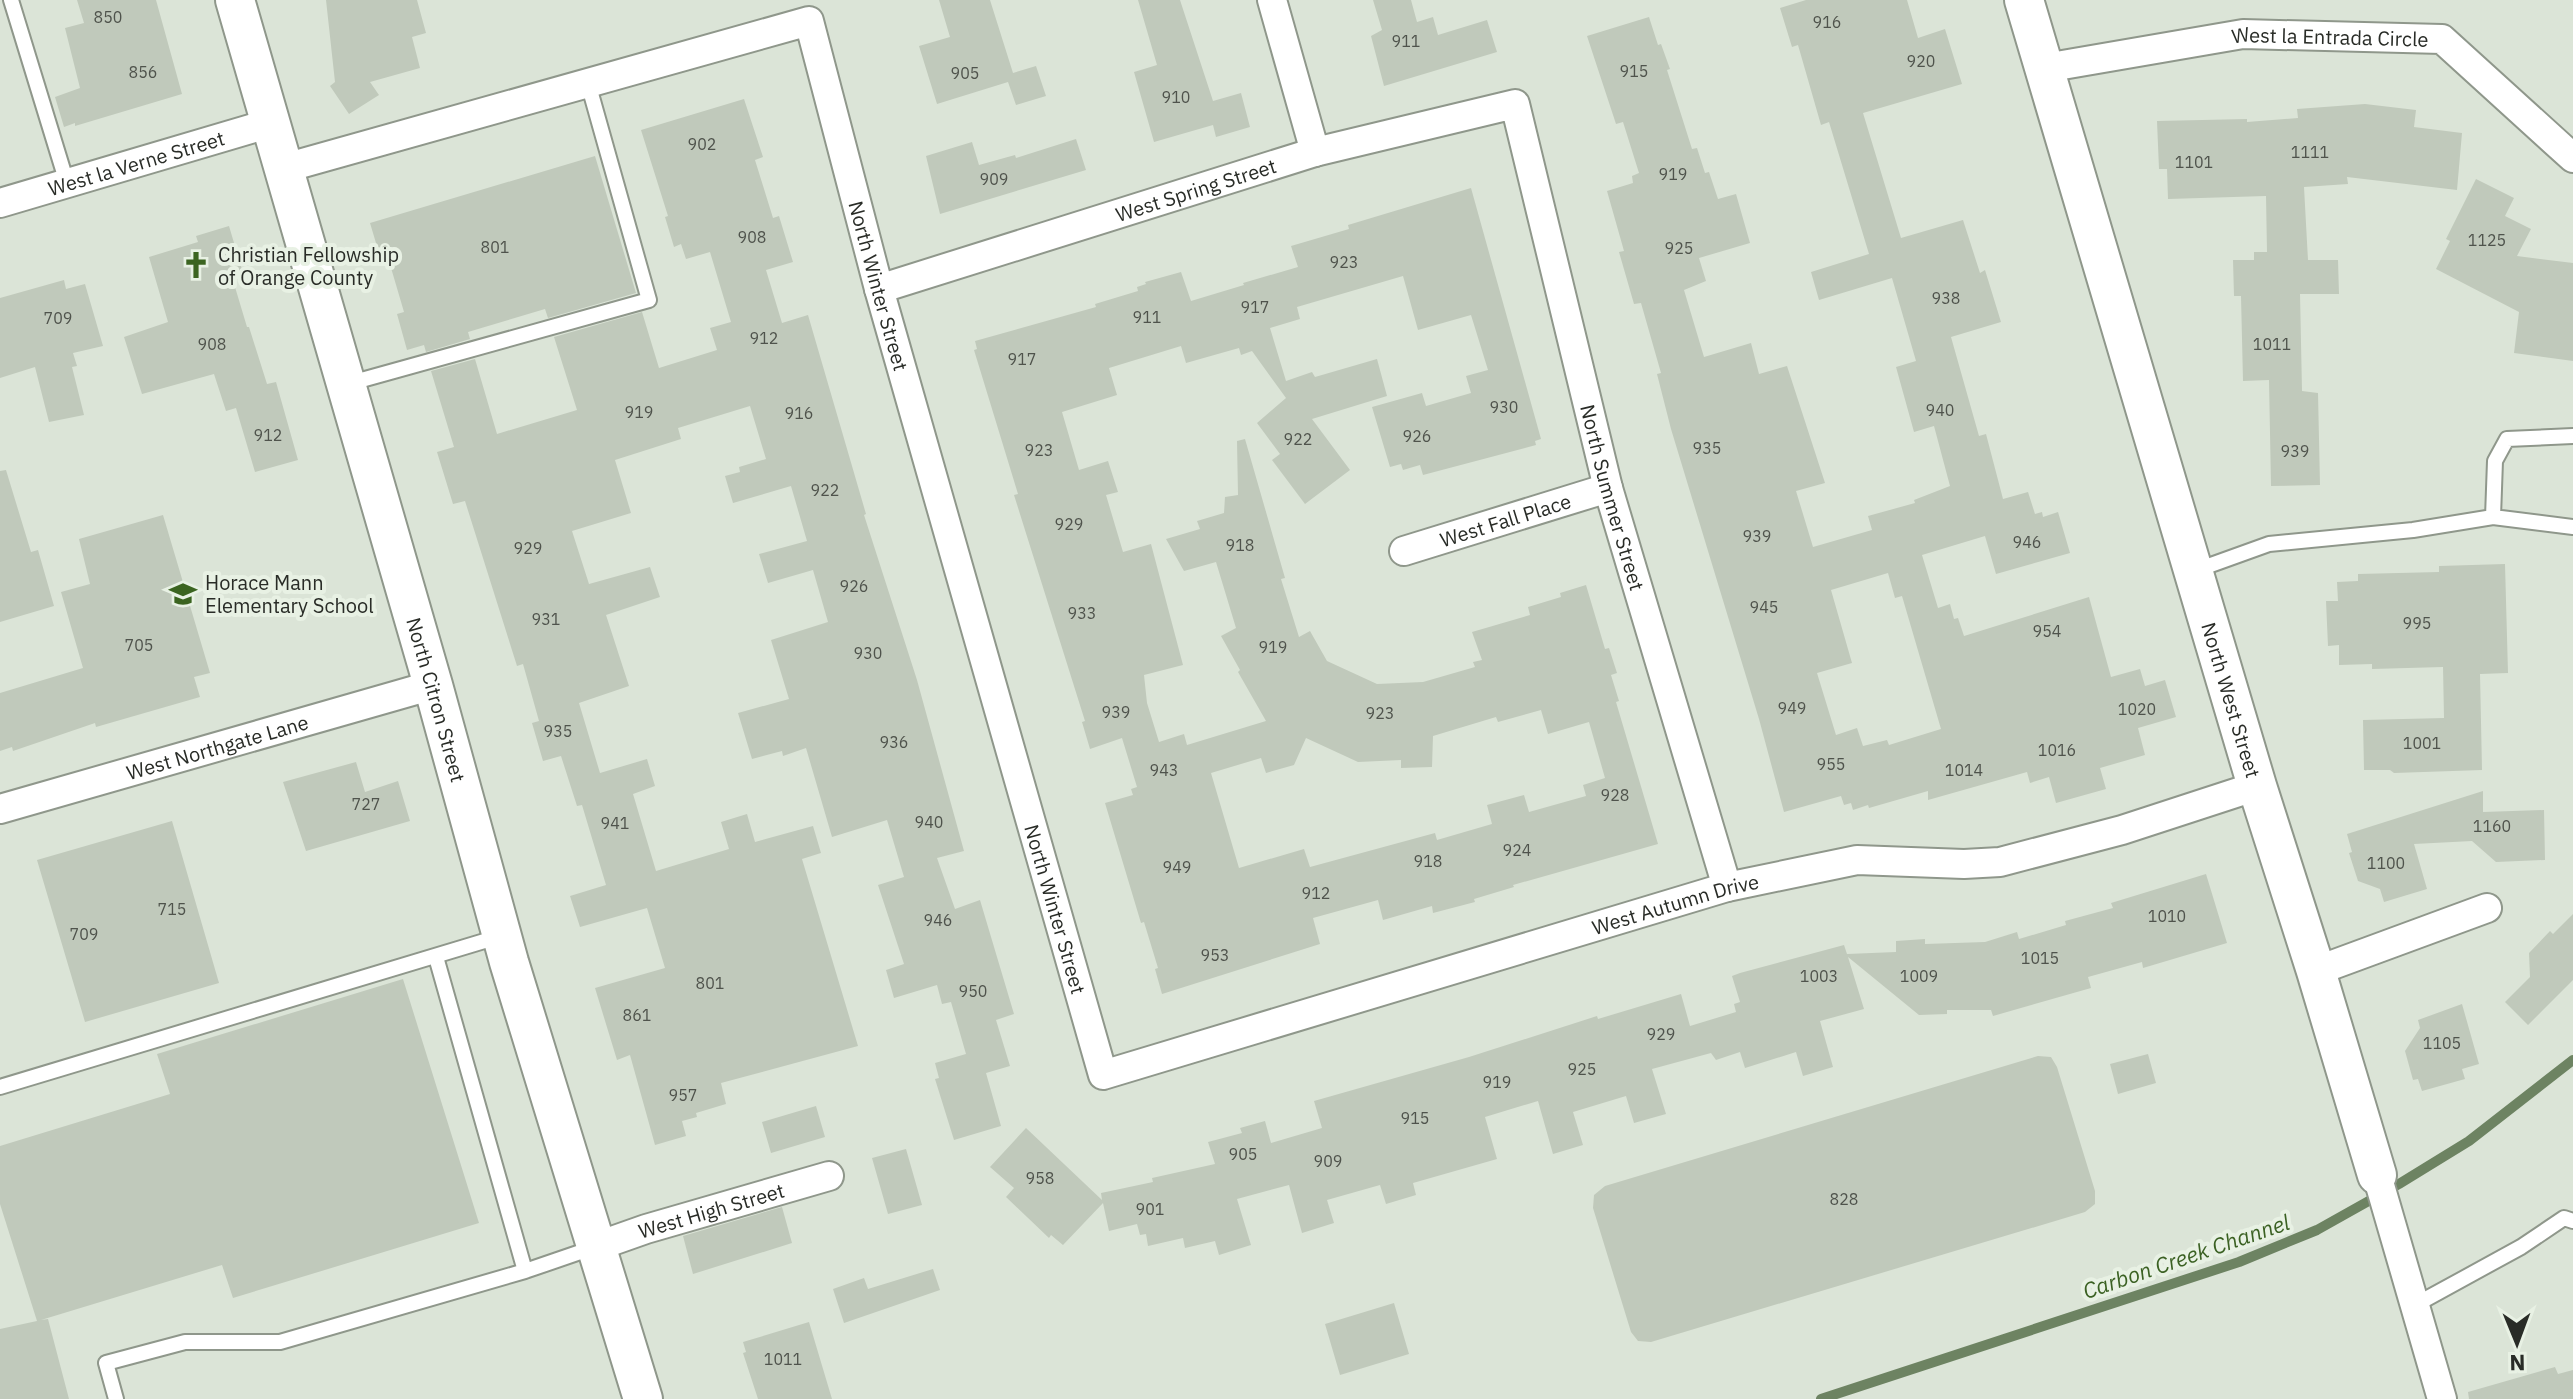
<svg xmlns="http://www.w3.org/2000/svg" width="2573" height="1399" viewBox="0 0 2573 1399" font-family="'IBM Plex Sans',sans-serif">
  <rect width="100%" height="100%" fill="#dbe4d7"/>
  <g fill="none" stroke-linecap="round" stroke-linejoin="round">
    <!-- stream -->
    <path stroke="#6d8362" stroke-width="10" d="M1821,1399L2239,1262L2317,1230L2399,1184L2469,1141L2573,1060"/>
  </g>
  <!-- building -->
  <path fill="#c0c9bb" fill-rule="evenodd" d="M77,0H156L182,94L75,126V123L64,127L55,97L80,88L65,28L84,23Z
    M326,0H417L426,33L412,37L420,68L370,82L379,95L349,114L330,86L335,82Z
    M939,0H990L1013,73L1036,66L1046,96L1016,105L1008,82L937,104L919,46L950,37Z
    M1138,0H1180L1213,101L1241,93L1250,127L1216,137L1213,125L1154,142L1134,72L1157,65Z
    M1373,0H1411L1417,22L1433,17L1438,35L1487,20L1497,52L1384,86L1371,36L1382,30Z
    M1806,0H1907L1918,38L1945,29L1962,84L1863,113L1901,238L1963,220L1980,273L1985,270L2001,322L1951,337L1979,436L1986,434L2003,499L2028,492L2035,514L2042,512L2043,517L2058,512L2070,553L1996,574L1985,536L1922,555L1938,608L1950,604L1954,619L1958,618L1964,636L2089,597L2111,677L2140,669L2145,686L2165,680L2176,717L2138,728L2145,755L2100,768L2106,789L2056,803L2049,777L2030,783L2027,772L1928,800V791L1869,808L1868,805L1853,810L1851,803L1844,805L1841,796L1784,812L1759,719L1671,429L1657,374L1661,373L1641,303L1634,304L1619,252L1624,251L1607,191L1633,183L1632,176L1639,173L1623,122L1616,124L1587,36L1649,17L1658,45L1661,44L1670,69L1667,70L1692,149L1697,148L1705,173L1709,172L1718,199L1736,194L1750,243L1699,258L1706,281L1684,290L1704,357L1751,343L1759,374L1787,366L1825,483L1796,491L1813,547L1872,530L1868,516L1915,503L1914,500L1950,486L1934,426L1914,432L1896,367L1916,361L1892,278L1819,300L1811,272L1869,254L1829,122L1821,125L1798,45L1792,47L1780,8ZM1888,573L1895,598L1902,596L1941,729L1889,745L1887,740L1863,746L1857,728L1836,735L1817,673L1852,663L1831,590Z
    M744,99L763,157L755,160L773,218L779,216L793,262L766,270L782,323L808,315L866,514L864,515L917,680L964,851L937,858L955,909L980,900L1014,1014L996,1020L1010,1066L986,1073L1001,1126L954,1140L935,1079L939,1078L935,1063L966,1054L951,1002L942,1004L937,985L894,998L886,970L904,964L878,885L904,877L887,820L832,837L806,748L783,756L782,751L752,759L738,713L789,699L771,640L828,622L813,570L768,583L759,554L807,541L791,486L733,503L725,476L740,472L739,467L766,459L750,406L678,428L681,439L615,460L631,513L572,531L589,584L650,567L660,597L606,615L629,686L579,703L600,773L647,759L655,786L633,794L656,871L729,849L721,822L747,814L755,842L813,826L821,853L802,859L858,1046L721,1083L726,1104L696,1113L697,1117L682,1121L686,1136L655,1145L630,1055L617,1060L595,988L665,968L647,908L580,927L570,896L606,885L582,805L577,806L561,756L543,761L532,723L539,721L523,664L517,666L465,501L453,504L437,452L454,447L431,371L475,359L497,434L577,410L554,337L642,312L659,368L717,350L710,328L731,322L710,252L686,259L681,244L674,247L665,217L668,216L641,130Z
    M2365,104L2416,110L2414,127L2462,133L2457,190L2347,177L2348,184L2304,187L2308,260H2338L2339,294H2300L2302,391L2318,393L2320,485L2271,486L2269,380L2243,381L2241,296H2234L2233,260H2254V252H2267L2266,196L2168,199L2167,169H2159L2157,121L2247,119V122L2298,118L2297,109Z
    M1076,139L1086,170L940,214L926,156L972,142L979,165L1015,155L1016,158Z
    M595,156L636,293L548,318L545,309L468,332L470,339L426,352L424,345L407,350L397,314L404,312L389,261L382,263L370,223Z
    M2476,179L2514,198L2505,216L2531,229L2517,256L2573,263V361L2514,353L2519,312L2436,269L2450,241L2446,239Z
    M1471,188L1541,439L1535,441L1536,445L1423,475L1420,465L1403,470L1401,464L1390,467L1372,407L1422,393L1426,406L1471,393L1466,376L1488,370L1471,315L1418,330L1403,276L1297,307L1300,319L1270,328L1286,381L1312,372L1315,377L1377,359L1387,396L1312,419L1350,470L1305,504L1272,460L1280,454L1257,423L1286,398L1252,351L1241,355L1239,348L1186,363L1181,346L1109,368L1117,395L1062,412L1079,470L1108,461L1118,492L1106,495L1123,552L1151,544L1183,665L1144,675L1147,703L1159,742L1184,734L1187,745L1266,721L1238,672L1240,670L1221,636L1236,628L1216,562L1184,571L1166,539L1200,529L1197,521L1224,513L1225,497L1238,495L1237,441L1245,439L1285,578L1281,579L1299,637L1310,631L1327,661L1377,684L1423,682L1475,667L1473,662L1482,660L1472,632L1530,615L1528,607L1561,597L1560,593L1586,585L1605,649L1609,648L1617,673L1611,675L1619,701L1616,702L1658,844L1513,885L1514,887L1474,899L1475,902L1433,913L1432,906L1383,920L1378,900L1313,918L1320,944L1162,994L1155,969L1158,968L1144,922L1141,923L1105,803L1133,795L1131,789L1137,787L1122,738L1090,749L1082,722L1085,721L1014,495L1018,494L974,350L977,349L975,341L1096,307L1095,304L1138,291L1137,287L1146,284L1145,282L1181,272L1191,301L1244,285L1243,283L1298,267L1291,246L1349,229L1348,225ZM1541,710L1548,734L1589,722L1605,778L1583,785L1586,796L1529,812L1524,795L1487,805L1492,824L1437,840L1435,833L1310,867L1304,849L1239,868L1211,773L1261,758L1266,773L1294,765L1306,738L1358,762L1401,760V768L1432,767L1433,736L1496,717L1498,722Z
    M229,226L243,273L232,277L247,327H249L267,384L276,382L298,460L255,472L236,408L226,411L214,374L142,394L124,337L168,322L149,257L198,242L196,236Z
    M64,280L66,289L85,284L103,346L73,353L77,366L72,367L84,415L49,422L35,367L0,378V298Z
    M6,470L31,552L38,550L54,606L0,622V471Z
    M163,515L210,673L194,677L200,697L96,727L95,723L13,751L12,747L0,751V693L83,668L61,592L90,584L79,539Z
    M2505,564L2508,673L2480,674L2482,770L2394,773L2390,770H2364L2363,720L2444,718L2443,667L2372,669V664L2339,665V645L2328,646L2326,601H2338L2337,582L2358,581V574L2439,572V566Z
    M356,762L365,792L398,781L410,821L306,851L283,782Z
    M2483,791V812L2544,810L2545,860L2496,862L2472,841L2414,844L2427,889L2384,902L2380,889L2358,881L2349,853L2352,852L2347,834Z
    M172,821L219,983L85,1022L37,860Z
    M2206,874L2227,943L2143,968L2142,962L2088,977L2091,988L1993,1016L1991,1010H1947V1014L1919,1015L1848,957L1864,1009L1820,1021L1833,1067L1803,1076L1796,1052L1745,1068L1740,1052L1716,1060L1711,1053L1652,1069L1666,1114L1634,1123L1626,1096L1573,1112L1583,1145L1553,1154L1538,1101L1485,1117L1497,1159L1413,1183L1416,1195L1386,1204L1380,1185L1327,1200L1334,1223L1302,1233L1289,1185L1237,1199L1251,1245L1219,1255L1215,1241L1185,1248L1183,1238L1148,1246L1146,1234L1140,1235L1137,1224L1109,1231L1103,1203L1063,1245L1051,1235L1049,1238L1006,1197L1014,1188L990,1167L1026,1128L1102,1200L1101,1193L1153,1182L1152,1178L1215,1164L1208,1142L1242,1133L1240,1128L1265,1121L1271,1143L1322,1128L1314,1101L1469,1057L1597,1016L1598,1019L1681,994L1690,1026L1736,1012L1734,1004L1740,1002L1732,976L1740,973L1844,945L1847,954L1896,952V941L1925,939V944L1985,942L2017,932L2019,939L2066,925L2065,921L2113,908L2111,903Z
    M2573,914V980L2528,1025L2505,1002L2530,977L2529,953L2550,931L2553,934Z
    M403,979L479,1223L233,1298L222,1265L41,1320L48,1319L69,1399H0V1329L37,1321L0,1204V1146L170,1094L157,1054Z
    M2462,1004L2479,1064L2462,1069L2465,1079L2422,1091L2418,1079L2413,1080L2405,1051L2420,1028L2418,1020Z
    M2148,1054L2156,1083L2118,1094L2110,1064Z
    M2038,1056L2051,1057L2057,1067L2095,1191V1204L2085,1212L1651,1342L1638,1341L1631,1332L1593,1208L1594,1195L1605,1186Z
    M816,1106L825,1137L771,1153L762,1122Z
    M906,1149L922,1205L888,1214L872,1158Z
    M782,1207L792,1243L693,1274L683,1236Z
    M933,1269L940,1290L844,1323L833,1289L864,1278L868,1289Z
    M1394,1303L1409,1354L1340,1375L1325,1324Z
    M809,1322L832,1399H758L743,1353L746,1352L743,1342Z
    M2555,1367L2558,1374L2573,1370V1399H2469L2468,1392Z"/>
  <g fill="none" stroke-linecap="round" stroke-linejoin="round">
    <!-- lane casing -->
    <g stroke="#8f978b" stroke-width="18">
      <path id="lane" d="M11,0L67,183
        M347,384L649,300L588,83
        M2493,517L2495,461L2507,439L2573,436
        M2194,571L2269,544L2413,530L2493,517L2573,527
        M436,957L525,1271
        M0,1087L501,936
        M2415,1305L2521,1247L2564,1218L2573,1221
        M116,1399L106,1363L185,1342H280L525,1271L595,1247"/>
    </g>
    <!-- street casing -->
    <g stroke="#8f978b" stroke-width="32">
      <g id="street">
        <path d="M1272,0L1315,152"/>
        <path id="s1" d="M2045,68L2243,34L2442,39L2573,158"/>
        <path id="s2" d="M285,168L809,21L879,289L1103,1075L1727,887L1857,860L1964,864L2000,862L2122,830L2257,786"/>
        <path id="s3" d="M0,203L271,123"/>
        <path id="s4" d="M879,289L1315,152L1515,104L1608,488L1727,887"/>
        <path id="s5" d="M1404,551L1608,488"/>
        <path id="s6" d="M0,809L433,685"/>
        <path d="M2316,971L2487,908"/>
        <path d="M2377,1175L2442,1399"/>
        <path id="s7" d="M595,1247L646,1229L829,1176"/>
      </g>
    </g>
    <!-- secondary casing -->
    <g stroke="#8f978b" stroke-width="42">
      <g id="secondary">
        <path id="s8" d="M235,0L433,685L509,962L643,1399"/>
        <path id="s9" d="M2024,0L2257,786L2316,971L2377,1175"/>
      </g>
    </g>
    <!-- lane -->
    <use href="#lane" stroke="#fff" stroke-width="14"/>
    <!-- street -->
    <use href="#street" stroke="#fff" stroke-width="28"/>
    <!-- secondary -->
    <use href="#secondary" stroke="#fff" stroke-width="38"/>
  </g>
  <!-- icons -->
  <defs>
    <g id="church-bare" transform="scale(2.16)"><path d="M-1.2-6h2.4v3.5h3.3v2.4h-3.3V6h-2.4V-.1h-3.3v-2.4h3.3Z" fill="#3b6420" stroke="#e8f1e4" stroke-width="2.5" paint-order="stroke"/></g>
    <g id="school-bare" transform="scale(2.16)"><path d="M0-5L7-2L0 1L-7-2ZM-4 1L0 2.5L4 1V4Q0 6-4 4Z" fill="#3b6420" stroke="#e8f1e4" stroke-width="2.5" paint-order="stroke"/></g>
  </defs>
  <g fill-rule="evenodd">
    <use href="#church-bare" x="196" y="265"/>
    <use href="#school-bare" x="183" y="594"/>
  </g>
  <g text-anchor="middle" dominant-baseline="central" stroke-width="8" stroke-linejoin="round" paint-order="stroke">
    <!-- number labels -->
    <g font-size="16" fill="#4f534c">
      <text x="108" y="17">850</text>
      <text x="1827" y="22">916</text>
      <text x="1406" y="41">911</text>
      <text x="1921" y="61">920</text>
      <text x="1634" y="71">915</text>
      <text x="143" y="72">856</text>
      <text x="965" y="73">905</text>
      <text x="1176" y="97">910</text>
      <text x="702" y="144">902</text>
      <text x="2310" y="152">1111</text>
      <text x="2194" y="162">1101</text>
      <text x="1673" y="174">919</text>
      <text x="994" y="179">909</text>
      <text x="752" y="237">908</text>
      <text x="2487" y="240">1125</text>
      <text x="495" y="247">801</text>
      <text x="1679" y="248">925</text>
      <text x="1344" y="262">923</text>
      <text x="1946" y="298">938</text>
      <text x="1255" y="307">917</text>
      <text x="1147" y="317">911</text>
      <text x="58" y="318">709</text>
      <text x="764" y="338">912</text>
      <text x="212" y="344">908</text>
      <text x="2272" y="344">1011</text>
      <text x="1022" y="359">917</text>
      <text x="1504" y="407">930</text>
      <text x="1940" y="410">940</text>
      <text x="639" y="412">919</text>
      <text x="799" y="413">916</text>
      <text x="268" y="435">912</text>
      <text x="1417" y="436">926</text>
      <text x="1298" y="439">922</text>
      <text x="1707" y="448">935</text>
      <text x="1039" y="450">923</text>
      <text x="2295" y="451">939</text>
      <text x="825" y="490">922</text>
      <text x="1069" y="524">929</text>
      <text x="1757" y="536">939</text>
      <text x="2027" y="542">946</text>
      <text x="1240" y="545">918</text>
      <text x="528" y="548">929</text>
      <text x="854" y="586">926</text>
      <text x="1764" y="607">945</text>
      <text x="1082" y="613">933</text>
      <text x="546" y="619">931</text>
      <text x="2417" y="623">995</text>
      <text x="2047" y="631">954</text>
      <text x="139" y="645">705</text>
      <text x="1273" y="647">919</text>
      <text x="868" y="653">930</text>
      <text x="1792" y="708">949</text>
      <text x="2137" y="709">1020</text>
      <text x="1116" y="712">939</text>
      <text x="1380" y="713">923</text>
      <text x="558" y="731">935</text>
      <text x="894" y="742">936</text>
      <text x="2422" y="743">1001</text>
      <text x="2057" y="750">1016</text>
      <text x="1831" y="764">955</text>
      <text x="1164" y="770">943</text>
      <text x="1964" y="770">1014</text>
      <text x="1615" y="795">928</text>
      <text x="366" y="804">727</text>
      <text x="929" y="822">940</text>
      <text x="615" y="823">941</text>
      <text x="2492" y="826">1160</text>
      <text x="1517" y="850">924</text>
      <text x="1428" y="861">918</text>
      <text x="2386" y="863">1100</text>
      <text x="1177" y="867">949</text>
      <text x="1316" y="893">912</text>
      <text x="172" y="909">715</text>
      <text x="2167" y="916">1010</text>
      <text x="938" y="920">946</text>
      <text x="84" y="934">709</text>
      <text x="1215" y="955">953</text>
      <text x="2040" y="958">1015</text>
      <text x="1819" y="976">1003</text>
      <text x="1919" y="976">1009</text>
      <text x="710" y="983">801</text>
      <text x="973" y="991">950</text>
      <text x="637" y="1015">861</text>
      <text x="1661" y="1034">929</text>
      <text x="2442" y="1043">1105</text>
      <text x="1582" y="1069">925</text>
      <text x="1497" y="1082">919</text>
      <text x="683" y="1095">957</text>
      <text x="1415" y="1118">915</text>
      <text x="1243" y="1154">905</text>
      <text x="1328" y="1161">909</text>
      <text x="1040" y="1178">958</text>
      <text x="1844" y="1199">828</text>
      <text x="1150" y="1209">901</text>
      <text x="783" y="1359">1011</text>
    </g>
    <!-- street labels -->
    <g font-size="20" fill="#292c27" stroke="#e8f1e4">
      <text stroke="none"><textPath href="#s1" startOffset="288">West la Entrada Circle</textPath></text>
      <text stroke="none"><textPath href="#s3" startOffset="142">West la Verne Street</textPath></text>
      <text stroke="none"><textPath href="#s4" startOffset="332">West Spring Street</textPath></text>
      <text stroke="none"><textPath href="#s2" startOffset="818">North Winter Street</textPath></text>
      <text stroke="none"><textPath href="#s4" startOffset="1068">North Summer Street</textPath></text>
      <text stroke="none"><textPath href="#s5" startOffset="106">West Fall Place</textPath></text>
      <text stroke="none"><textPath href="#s8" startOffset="728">North Citron Street</textPath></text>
      <text stroke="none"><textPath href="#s9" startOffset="730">North West Street</textPath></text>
      <text stroke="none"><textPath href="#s6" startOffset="226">West Northgate Lane</textPath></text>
      <text stroke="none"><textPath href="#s2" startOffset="2236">West Autumn Drive</textPath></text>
      <text stroke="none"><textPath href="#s2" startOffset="1466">North Winter Street</textPath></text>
      <text stroke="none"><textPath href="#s7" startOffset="122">West High Street</textPath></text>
    </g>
    <!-- poi labels -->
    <g font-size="20" fill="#292c27" stroke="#e8f1e4" text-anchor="start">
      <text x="218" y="254">Christian Fellowship<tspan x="218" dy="23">of Orange County</tspan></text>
      <text x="205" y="582">Horace Mann<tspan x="205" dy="23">Elementary School</tspan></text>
    </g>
    <!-- water labels -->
    <g font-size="22" font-style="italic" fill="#3b6123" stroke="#e8f1e4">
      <text transform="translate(2186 1256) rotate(-19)">Carbon Creek Channel</text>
    </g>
  </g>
  <!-- north arrow -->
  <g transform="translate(2517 1343) rotate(179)" stroke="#e8f1e4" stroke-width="6" paint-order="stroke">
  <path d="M0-6L14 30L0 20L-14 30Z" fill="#292c27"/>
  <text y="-12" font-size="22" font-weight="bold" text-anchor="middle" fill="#292c27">N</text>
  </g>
</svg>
